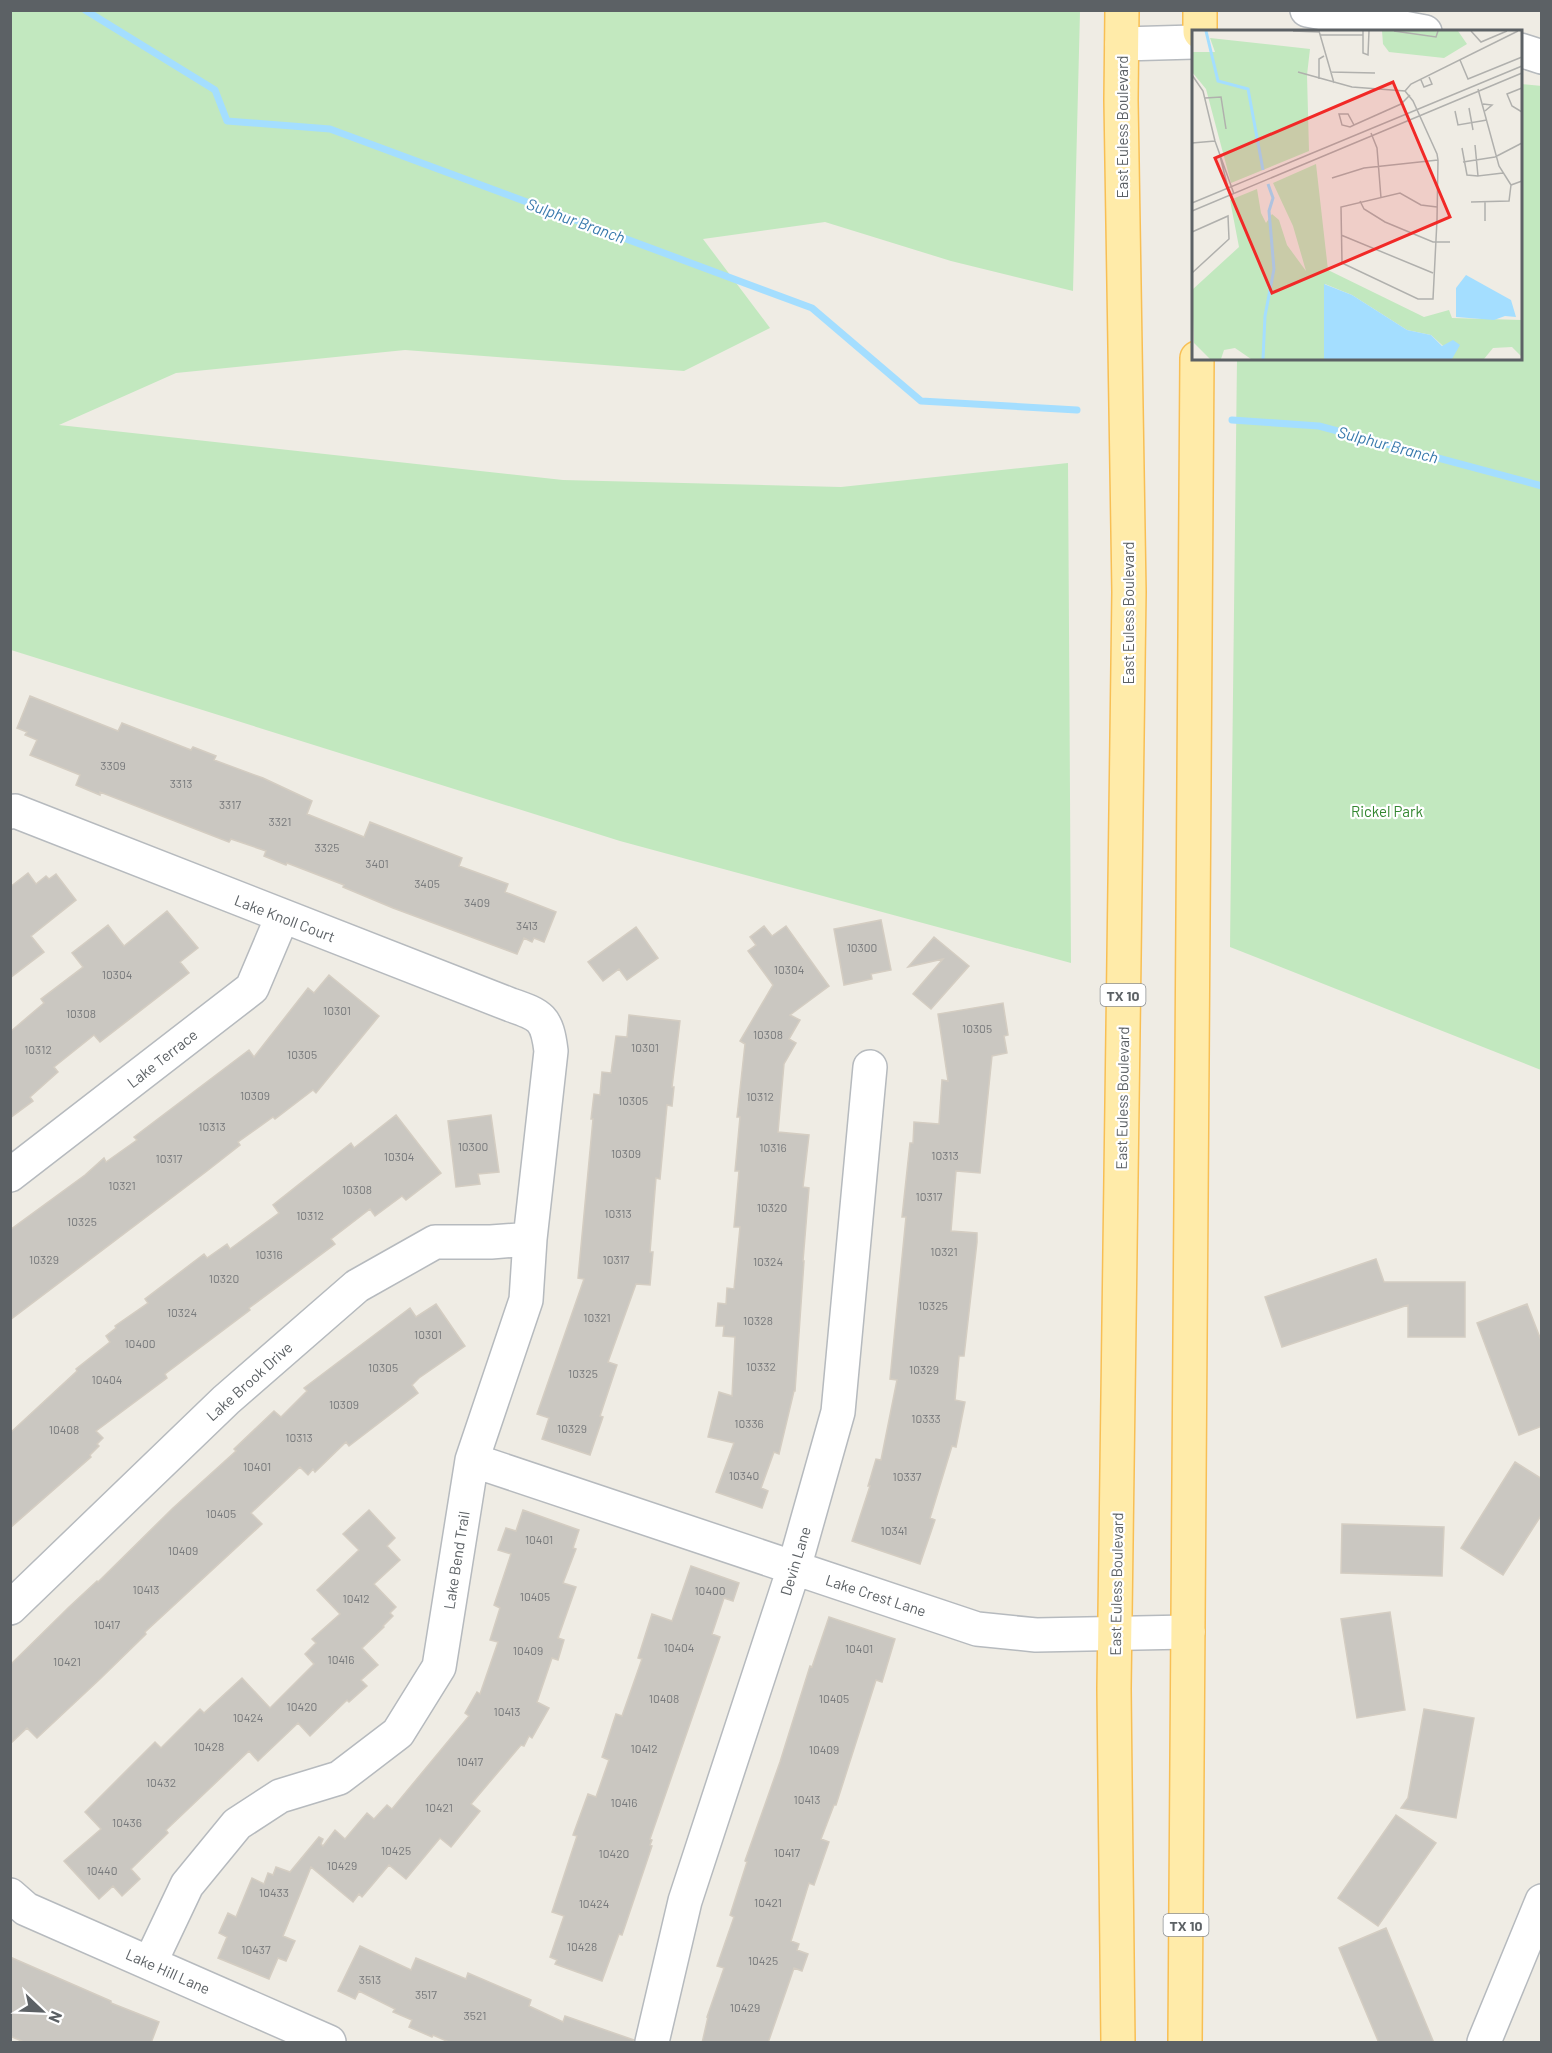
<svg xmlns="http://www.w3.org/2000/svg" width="1552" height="2053" viewBox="0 0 1552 2053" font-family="Barlow,sans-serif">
  <rect width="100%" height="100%" fill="#efece4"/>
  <!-- green -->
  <path fill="#c2e8bf" d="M11,10L1080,11L1073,291L951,261L825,222L703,239L770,328L684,371L405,350L176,373L59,425L563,480L841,487L1068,463L1071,963L620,841L11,650Z
    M1521,84L1542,86L1541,1070L1230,947L1237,359L1520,358Z"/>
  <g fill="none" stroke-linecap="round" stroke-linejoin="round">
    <!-- stream -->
    <path stroke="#a4deff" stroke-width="7" d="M85,10L215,90L227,121L330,129L812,308L921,401L1077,410
      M1232,420L1319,426L1542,486"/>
  </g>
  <!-- building -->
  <path fill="#cac7c1" stroke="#d4cdc2" stroke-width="1.5" d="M30,696L118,731L122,723L191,750L193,747L216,756L214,760L263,778L312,801L307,814L364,837L370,822L462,858L459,866L508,884L505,892L556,912L544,942L534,938L532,942L524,938L517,954L393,908L343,887L344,885L287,863L286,865L264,856L266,851L231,839L229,842L100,792V795L76,785L80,775L30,755L37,740L25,735L27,732L17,728Z
    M28,873L36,884L46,876L49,879L56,874L76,900L31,936L44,952L10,978V887Z
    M167,911L198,948L180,962L189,973L100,1042L94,1035L54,1067L58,1072L30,1097L33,1101L10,1118V1032L44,1003L41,999L83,967L72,953L108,925L124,946Z
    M881,920L891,970L871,974L872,979L844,985L834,929Z
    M764,926L772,936L786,926L829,986L790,1015L800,1020L789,1039L796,1043L784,1064L778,1132L809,1135L803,1187L809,1188L803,1261H804L795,1391H794L779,1454L774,1452L761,1488L768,1491L762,1508L716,1492L734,1443L708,1437L719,1392L732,1396L735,1337L723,1336L724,1326H716L718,1303L726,1304L727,1288L734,1289L740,1227H734L739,1171H735L740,1117H737L745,1044L740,1041L773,985L748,951L756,945L750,937Z
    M636,927L658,958L627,980L619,969L603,981L588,962Z
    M934,937L969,966L931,1009L913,994L943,959L908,967Z
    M329,975L379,1016L316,1093L313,1090L275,1119L273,1117L238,1142L240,1145L207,1171L10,1320V1230L85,1175L104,1158L106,1162L137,1140L134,1137L249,1050L254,1057L308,988L314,993Z
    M1003,1003L1008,1035L1004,1036L1007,1053L992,1056L980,1173L956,1171L951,1231L977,1233V1242L964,1356H959L955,1400L965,1402L956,1447L952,1446L930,1518L935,1520L920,1564L852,1541L870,1486H868L876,1459L881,1460L897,1380L890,1379L906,1217H902L910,1143H913L914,1122L939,1124L942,1080L948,1081L938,1014Z
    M629,1015L680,1021L672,1087H674L672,1106L667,1105L660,1179L656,1178L650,1252H653L650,1285L636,1284L608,1362L617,1365L600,1416L603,1417L590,1455L542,1439L549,1418L537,1414L584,1279L578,1278L593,1119H591L594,1094L600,1095L602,1072L611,1073L616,1036L627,1037Z
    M396,1115L441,1173L406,1200L402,1196L375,1216L370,1209L331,1239L335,1244L249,1308L250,1310L165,1374L167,1378L96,1431L103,1438L97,1444L99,1446L90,1455L91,1457L10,1528V1433L77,1371L76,1369L110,1342L106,1336L116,1328L115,1326L148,1303L145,1299L204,1254L207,1258L227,1244L230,1249L279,1213L273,1205L351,1143L354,1148Z
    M491,1115L499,1172L478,1174L480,1184L456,1187L448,1121Z
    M1376,1259L1384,1282H1465V1337H1408V1305L1282,1347L1265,1297Z
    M436,1304L465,1346L419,1378L412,1385L418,1393L349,1446L346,1442L315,1472L313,1469L308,1475L300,1467L251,1513L262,1524L145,1632L146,1634L100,1679L37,1738L27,1728L10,1744V1665L69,1607L97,1581L98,1582L173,1508L236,1451L234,1449L274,1411L281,1417L307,1391L304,1388L410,1308L416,1317Z
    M1527,1304L1542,1343V1426L1519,1435L1477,1323Z
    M1515,1462L1542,1479V1514L1503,1575L1461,1548Z
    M369,1510L395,1538L387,1546L400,1560L374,1584L396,1607L390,1613L393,1616L383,1626L384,1627L362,1648L378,1665L361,1680L367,1686L349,1702L347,1700L310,1736L298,1723L258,1761L249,1751L166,1830L168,1833L131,1869L140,1879L122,1896L113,1886L99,1899L64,1861L101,1829L85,1812L155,1742L161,1748L200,1709L204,1713L242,1678L270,1708L314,1664L305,1654L316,1643L312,1639L340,1614L317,1590L359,1550L343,1534Z
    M523,1510L579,1530L573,1548L576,1549L563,1583L576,1587L558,1638L564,1640L558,1660L552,1658L537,1702L549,1708L532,1738L529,1736L524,1746L521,1745L471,1804L480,1811L451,1847L440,1838L406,1879L389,1865L362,1897L359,1894L353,1902L311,1867L283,1936L295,1941L286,1961L278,1958L269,1979L218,1958L227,1937L219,1933L228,1913L236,1917L252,1878L264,1884L268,1873L273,1875L276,1867L290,1872L319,1837L323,1839L321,1844L323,1846L335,1830L345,1839L367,1813L374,1819L387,1805L392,1809L469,1716L465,1713L477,1692L480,1694L498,1642L490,1640L500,1608L494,1605L511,1554L498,1550L506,1528L516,1531Z
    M1342,1524L1444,1527L1442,1576L1341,1573Z
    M691,1566L739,1583L733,1601L724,1598L712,1634L720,1637L650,1839L652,1840L650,1845L652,1846L622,1935L619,1934L602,1981L555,1964L557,1960L550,1957L564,1916L552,1912L577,1836L573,1835L588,1794L596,1797L609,1760L602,1757L616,1714L622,1716L642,1659L638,1658L652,1614L672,1621Z
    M1390,1612L1405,1710L1357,1718L1341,1619Z
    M829,1617L895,1639L882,1682L876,1680L836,1805H834L821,1839L829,1842L814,1885L809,1883L791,1941L799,1944L797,1950L808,1954L802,1971L794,1968L768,2043H702L708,2017H707L724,1968L717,1966L734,1917L730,1915L747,1862L745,1861L780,1762L810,1666L812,1667Z
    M1424,1709L1474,1718L1456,1818L1401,1808L1408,1798Z
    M1396,1815L1436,1843L1378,1926L1338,1898Z
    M1386,1928L1434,2043H1379L1339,1948Z
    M360,1946L411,1970L416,1958L466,1979L468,1973L531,2000L529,2006L563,2022L565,2016L634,2040L633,2043H451L433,2035L432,2037L409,2027L412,2020L393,2012L395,2009L359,1991L355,1999L338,1991Z
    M10,1957L111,2001V2003L159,2022L151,2043H26L10,2036Z"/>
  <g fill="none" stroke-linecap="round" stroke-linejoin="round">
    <!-- minor casing -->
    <g stroke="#b6babe" stroke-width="36">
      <path id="minor" d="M1307,10L1425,32
        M1122,44L1194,42
        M1520,50L1542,57
        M10,812L15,811L511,1005C541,1015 547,1018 551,1051L530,1239L526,1300L472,1460L439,1667L398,1733L339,1778L280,1796L237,1824L187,1885L150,1963
        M10,1175L252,988L282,917
        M472,1460L977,1629L1036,1635L1188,1632
        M10,1608L226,1400L357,1286L435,1242H491L530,1239
        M10,1895L26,1909L329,2042
        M652,2042L685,1901L794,1568L838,1412L870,1067
        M1484,2042L1542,1901"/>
    </g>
    <!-- major casing -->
    <g stroke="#f8bf54" stroke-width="36">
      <path id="major" d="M1200,32V10
        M1118,2042L1114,1689L1129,592L1121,100L1122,10
        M1185,2042L1197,358"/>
    </g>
    <!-- minor -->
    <use href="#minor" stroke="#fff" stroke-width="33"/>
    <!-- major -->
    <use href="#major" stroke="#ffeba9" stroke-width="33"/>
  </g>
  <g text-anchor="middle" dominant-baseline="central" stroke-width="4.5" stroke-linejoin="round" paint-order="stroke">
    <!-- number labels -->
    <g font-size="12" fill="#787a7c">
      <text x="113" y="765">3309</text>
      <text x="181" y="783">3313</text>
      <text x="230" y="804">3317</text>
      <text x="280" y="821">3321</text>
      <text x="327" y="847">3325</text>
      <text x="377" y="863">3401</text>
      <text x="427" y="883">3405</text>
      <text x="477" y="902">3409</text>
      <text x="527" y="925">3413</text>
      <text x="862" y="947">10300</text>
      <text x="789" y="969">10304</text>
      <text x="117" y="974">10304</text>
      <text x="337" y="1010">10301</text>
      <text x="81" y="1013">10308</text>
      <text x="977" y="1028">10305</text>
      <text x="768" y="1034">10308</text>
      <text x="645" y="1047">10301</text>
      <text x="38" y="1049">10312</text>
      <text x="302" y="1054">10305</text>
      <text x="255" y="1095">10309</text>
      <text x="760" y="1096">10312</text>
      <text x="633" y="1100">10305</text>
      <text x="212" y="1126">10313</text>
      <text x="473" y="1146">10300</text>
      <text x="773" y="1147">10316</text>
      <text x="626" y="1153">10309</text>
      <text x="945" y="1155">10313</text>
      <text x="399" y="1156">10304</text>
      <text x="169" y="1158">10317</text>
      <text x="122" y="1185">10321</text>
      <text x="357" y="1189">10308</text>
      <text x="929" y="1196">10317</text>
      <text x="772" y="1207">10320</text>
      <text x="618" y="1213">10313</text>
      <text x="310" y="1215">10312</text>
      <text x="82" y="1221">10325</text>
      <text x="944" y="1251">10321</text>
      <text x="269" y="1254">10316</text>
      <text x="44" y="1259">10329</text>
      <text x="616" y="1259">10317</text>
      <text x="768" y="1261">10324</text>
      <text x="224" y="1278">10320</text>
      <text x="933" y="1305">10325</text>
      <text x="182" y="1312">10324</text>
      <text x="597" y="1317">10321</text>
      <text x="758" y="1320">10328</text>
      <text x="428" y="1334">10301</text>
      <text x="140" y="1343">10400</text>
      <text x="761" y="1366">10332</text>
      <text x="383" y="1367">10305</text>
      <text x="924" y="1369">10329</text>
      <text x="583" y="1373">10325</text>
      <text x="107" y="1379">10404</text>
      <text x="344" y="1404">10309</text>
      <text x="926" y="1418">10333</text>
      <text x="749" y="1423">10336</text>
      <text x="572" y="1428">10329</text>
      <text x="64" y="1429">10408</text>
      <text x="299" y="1437">10313</text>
      <text x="257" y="1466">10401</text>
      <text x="744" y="1475">10340</text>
      <text x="907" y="1476">10337</text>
      <text x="221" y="1513">10405</text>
      <text x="894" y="1530">10341</text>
      <text x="539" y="1539">10401</text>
      <text x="183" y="1550">10409</text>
      <text x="146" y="1589">10413</text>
      <text x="710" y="1590">10400</text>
      <text x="535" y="1596">10405</text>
      <text x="356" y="1598">10412</text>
      <text x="107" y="1624">10417</text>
      <text x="679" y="1647">10404</text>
      <text x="859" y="1648">10401</text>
      <text x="528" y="1650">10409</text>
      <text x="341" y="1659">10416</text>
      <text x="67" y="1661">10421</text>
      <text x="664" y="1698">10408</text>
      <text x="834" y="1698">10405</text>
      <text x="302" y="1706">10420</text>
      <text x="507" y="1711">10413</text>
      <text x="248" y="1717">10424</text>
      <text x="209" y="1746">10428</text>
      <text x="644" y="1748">10412</text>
      <text x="824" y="1749">10409</text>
      <text x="470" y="1761">10417</text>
      <text x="161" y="1782">10432</text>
      <text x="807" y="1799">10413</text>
      <text x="624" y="1802">10416</text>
      <text x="439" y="1807">10421</text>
      <text x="127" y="1822">10436</text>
      <text x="396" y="1850">10425</text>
      <text x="787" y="1852">10417</text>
      <text x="614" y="1853">10420</text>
      <text x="342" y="1865">10429</text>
      <text x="102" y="1870">10440</text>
      <text x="274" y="1892">10433</text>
      <text x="768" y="1902">10421</text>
      <text x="594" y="1903">10424</text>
      <text x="582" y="1946">10428</text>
      <text x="256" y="1949">10437</text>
      <text x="763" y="1960">10425</text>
      <text x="370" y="1979">3513</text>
      <text x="426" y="1994">3517</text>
      <text x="745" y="2007">10429</text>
      <text x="475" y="2015">3521</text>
    </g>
    <!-- shield labels -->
    <g fill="#fff" stroke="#8d9093" stroke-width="1.5">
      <rect x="1100.5" y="984" width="45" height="22" rx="4.5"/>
      <rect x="1163.5" y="1914" width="45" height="22" rx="4.5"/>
    </g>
    <g font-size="14" font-weight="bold" fill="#5c6165">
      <text x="1123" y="995">TX 10</text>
      <text x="1186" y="1925">TX 10</text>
    </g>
    <!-- street labels -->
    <g font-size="15" fill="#5c6165" stroke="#fff">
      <text transform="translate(1122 127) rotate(-90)">East Euless Boulevard</text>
      <text transform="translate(1128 613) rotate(-90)">East Euless Boulevard</text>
      <text transform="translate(285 918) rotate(21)">Lake Knoll Court</text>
      <text transform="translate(162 1058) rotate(-38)">Lake Terrace</text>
      <text transform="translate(1122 1098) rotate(-89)">East Euless Boulevard</text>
      <text transform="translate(249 1381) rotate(-42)">Lake Brook Drive</text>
      <text transform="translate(456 1560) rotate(-81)">Lake Bend Trail</text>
      <text transform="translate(795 1561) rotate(-73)">Devin Lane</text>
      <text transform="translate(1116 1584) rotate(-89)">East Euless Boulevard</text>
      <text transform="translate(876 1595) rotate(18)">Lake Crest Lane</text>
      <text transform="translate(168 1971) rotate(24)">Lake Hill Lane</text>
    </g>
    <!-- park labels -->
    <g font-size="15" fill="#338731" stroke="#fff">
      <text x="1387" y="811">Rickel Park</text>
    </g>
    <!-- water labels -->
    <g font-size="16" font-style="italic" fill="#397aad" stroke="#fff">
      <text transform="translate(576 220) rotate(20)">Sulphur Branch</text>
      <text transform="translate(1388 444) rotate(15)">Sulphur Branch</text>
    </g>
  </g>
  <!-- overview -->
  <g transform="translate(1192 30)">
    <rect width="330" height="330" fill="#efece4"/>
    <path d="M190,1H266L275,14L252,28L197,22L191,14ZM18,8L118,19L115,45L117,121L39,153L14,59L0,42V22H23ZM124,134L136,240L232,287L257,280L260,288L330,290V327L320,317L301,318L292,329H260V324L239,305L215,300L160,265L133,254L132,329H59L43,318L32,320L29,329H18L2,313L0,260L47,217L38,170L65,159L69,183L74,193L80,184L87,190L95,215L114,241L101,196L81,153Z" fill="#c2e8bf"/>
    <path d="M274,245L319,270L324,287L313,286L302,290L264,287V258ZM132,254L160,265L215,300L239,305L250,316L261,310L268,315L260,329H132Z" fill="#a4deff"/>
    <path fill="none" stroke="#a4deff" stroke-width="3" d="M14,1L26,51L56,59L71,140M71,329L73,286L82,239L77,181L81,168L76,154"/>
    <path fill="none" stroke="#b0b0ad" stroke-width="1.5" d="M101,1L127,2M127,1L142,53M171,1V23L176,25L177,1M202,1L244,7L246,1M279,1L289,12L315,1M128,5H171M268,30L276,49L330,27M106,42L160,57L213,61L221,71L245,124L246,130L245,190L241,269H226L150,233L149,177L208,163L229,175L245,177M138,42L183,43M0,45L11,61L23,111L42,164M127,49V29L132,26M229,50L232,57L240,54L237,47M330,58L315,64L320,76L330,82M286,59L307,136L319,155L330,151M213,61L219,54L326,1M13,68L29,67L34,99M291,74L300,75L293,81M277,78L281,100M263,81L266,95L295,90M162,95L156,84H147L150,95L158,97L162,95L209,74L218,65M179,103L185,118L189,168M0,113L23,111M283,115L286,146L311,143M270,118L275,145L286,146M28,126L38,166M303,127L330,113M271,132L303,127M140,148L172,138L246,130M168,171L172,179L193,192L241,212H258M279,172L317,171L319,155M293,172V191M0,173L330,36M0,181L330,43M0,202L36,186L37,209L0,243M149,205L241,243"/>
    <path fill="#f12927" fill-opacity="0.15" stroke="#f12927" stroke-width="3" d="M201,52L258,187L80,263L23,128Z"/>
    <rect width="330" height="330" fill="none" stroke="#5c6165" stroke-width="3"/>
  </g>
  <!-- border -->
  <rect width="1552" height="2053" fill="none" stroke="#5c6165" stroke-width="24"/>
  <!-- north arrow -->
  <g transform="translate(42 2011) rotate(113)" stroke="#ffffff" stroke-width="4.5" paint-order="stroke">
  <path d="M0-4.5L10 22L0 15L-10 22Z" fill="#5c6165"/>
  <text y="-9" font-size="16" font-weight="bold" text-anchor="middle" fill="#5c6165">N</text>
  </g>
</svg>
